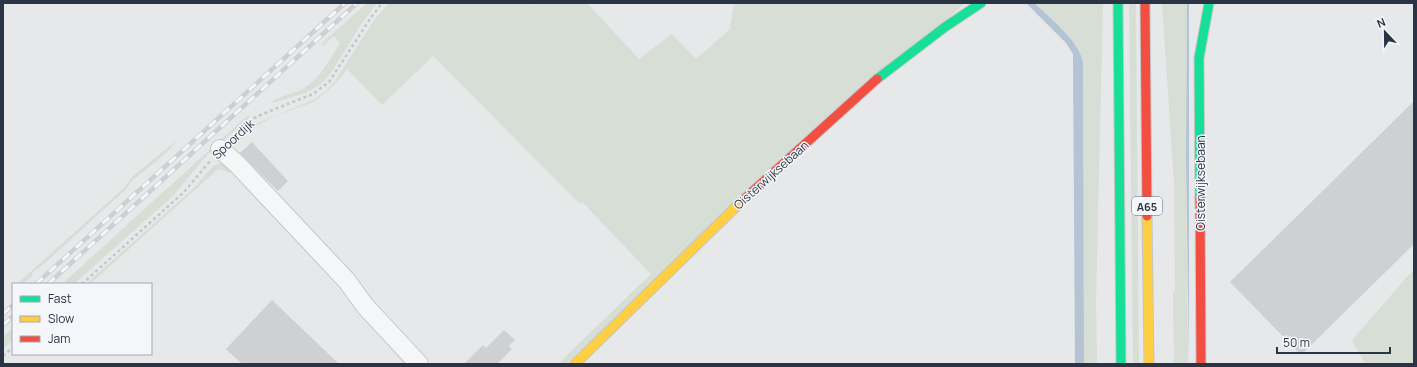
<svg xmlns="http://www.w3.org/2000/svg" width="1417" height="367" viewBox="0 0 1417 367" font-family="Manrope,sans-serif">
  <rect width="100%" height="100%" fill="#e6e8ea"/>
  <!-- green -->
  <path fill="#d6ded6" d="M367,3H377L360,26L333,70L324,81L318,86L305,93L272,103L274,100C283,96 294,93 303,89C320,79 330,59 340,43L334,36L323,46L321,44Z
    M389,3H533L535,5L537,3H587L639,59L672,34L696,59L730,29L734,3H965L566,364H559L569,353L651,274L582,202L580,204L433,56L382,105L347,69C337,83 326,93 313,102L273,117L258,125L229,150V146L230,144L255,124L304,104L315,99L326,91L335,81L374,20Z
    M1034,3H1103L1096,300L1097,364H1084L1083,62Z
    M1129,3H1136L1139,364H1133Z
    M1162,3H1187L1186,155L1188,364H1174L1173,291H1175L1174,184Z
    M248,115L249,118L207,155L173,196L74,284H62Z
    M177,140C166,156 149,166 134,179C130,182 128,187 124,191L45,263L33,272L32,276L23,284H17L125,187L132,177Z
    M222,162L230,165L410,364L244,181L232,173L218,169L90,284H86L195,187L213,166Z
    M1414,269V364H1366L1355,347L1352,340Z
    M13,328V340L3,349V337Z"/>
  <!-- water -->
  <path fill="#b4c4d5" d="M1026,3H1034C1049,17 1079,41 1083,62L1084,364H1075L1073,54L1066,43Z
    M1187,3H1189V364L1186,155Z"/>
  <!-- building -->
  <path fill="#ced0d3" d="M1414,101V244L1301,355L1230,282Z
    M252,142L288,181L278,191L240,153Z
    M272,300L339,364H242L226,349Z
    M504,330L515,340L509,346L512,349L497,364H464L483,345L486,348Z"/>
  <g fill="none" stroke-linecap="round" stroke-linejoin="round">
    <!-- street casing -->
    <g stroke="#c4c6c8" stroke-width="20">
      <path id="street" d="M220,149L237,164L347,281L365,306L419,364"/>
    </g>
    <!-- fast casing -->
    <g stroke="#c4c6c8" stroke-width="11">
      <path id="fast" d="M1118,3L1121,364
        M877,79L945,27L981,3
        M1200,198L1199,58L1209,3"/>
    </g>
    <!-- slow casing -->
    <g stroke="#c4c6c8" stroke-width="11">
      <path id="slow" d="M1147,216L1149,364
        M575,364L743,200"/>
    </g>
    <!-- jam casing -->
    <g stroke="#c4c6c8" stroke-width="11">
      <path id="jam" d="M1145,3L1147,216
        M1200,198L1201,364
        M743,200L877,79"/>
    </g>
    <!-- path -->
    <path stroke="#c5c6ca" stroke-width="2.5" stroke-dasharray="3 3" stroke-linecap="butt" d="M231,138L252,119L265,113L313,94L329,82L372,16L382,3
      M82,284L184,192L210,161
      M3,356L13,347"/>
    <!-- street -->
    <use href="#street" stroke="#f5f6f7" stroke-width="18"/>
    <!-- fast -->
    <use href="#fast" stroke="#16e098" stroke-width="9"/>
    <!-- slow -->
    <use href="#slow" stroke="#ffcf43" stroke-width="9"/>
    <!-- jam -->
    <use href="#jam" stroke="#f24e42" stroke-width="9"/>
    <!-- rail casing -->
    <g stroke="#cecfd2" stroke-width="4.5">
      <path id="rail" d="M36,284L345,3
        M48,284L357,3
        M3,314L13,305
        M3,325L13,316"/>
    </g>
    <!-- rail -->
    <use href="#rail" stroke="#f4f6f9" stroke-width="3" stroke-dasharray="9" stroke-linecap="butt"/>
  </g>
  <g text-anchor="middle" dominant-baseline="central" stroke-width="3" stroke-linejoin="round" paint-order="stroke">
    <!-- shield labels -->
    <rect fill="#f4f6f9" stroke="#676e7b" stroke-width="1" x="1132" y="197" width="30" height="18" rx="3"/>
    <g font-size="11" font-weight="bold" fill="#2b3445">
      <text x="1147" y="206">A65</text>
    </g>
    <!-- street labels -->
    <g font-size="12" fill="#2b3445" stroke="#f4f6f9">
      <text transform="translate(233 139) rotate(-43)">Spoordijk</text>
      <text transform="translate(771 175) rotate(-42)">Oisterwijksebaan</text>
      <text transform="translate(1200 183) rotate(-90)">Oisterwijksebaan</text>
    </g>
  </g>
  <!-- border -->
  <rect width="1417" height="367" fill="none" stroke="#2b3445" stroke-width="8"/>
  <!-- legend -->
  <rect x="12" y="283" width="140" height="72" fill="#f4f6f9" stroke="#a4a8b1"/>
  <rect x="20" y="296" width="20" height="6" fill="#16e098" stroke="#a4a8b1"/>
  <text x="48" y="303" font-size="12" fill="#2b3445">Fast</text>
  <rect x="20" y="316" width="20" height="6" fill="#ffcf43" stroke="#a4a8b1"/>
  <text x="48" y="323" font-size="12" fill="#2b3445">Slow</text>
  <rect x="20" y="336" width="20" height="6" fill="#f24e42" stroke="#a4a8b1"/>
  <text x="48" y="343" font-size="12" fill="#2b3445">Jam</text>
  <!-- north arrow -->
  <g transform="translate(1385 32) rotate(338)" stroke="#f4f6f9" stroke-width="3" paint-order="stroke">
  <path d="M0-3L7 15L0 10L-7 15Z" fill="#2b3445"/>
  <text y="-6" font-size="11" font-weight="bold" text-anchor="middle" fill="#2b3445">N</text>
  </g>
  <!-- scale -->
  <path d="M1277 347v6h113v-6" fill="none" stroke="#2b3445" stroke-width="2"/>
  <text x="1283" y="347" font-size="12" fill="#2b3445" stroke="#f4f6f9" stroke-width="3" paint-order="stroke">50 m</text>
</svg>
